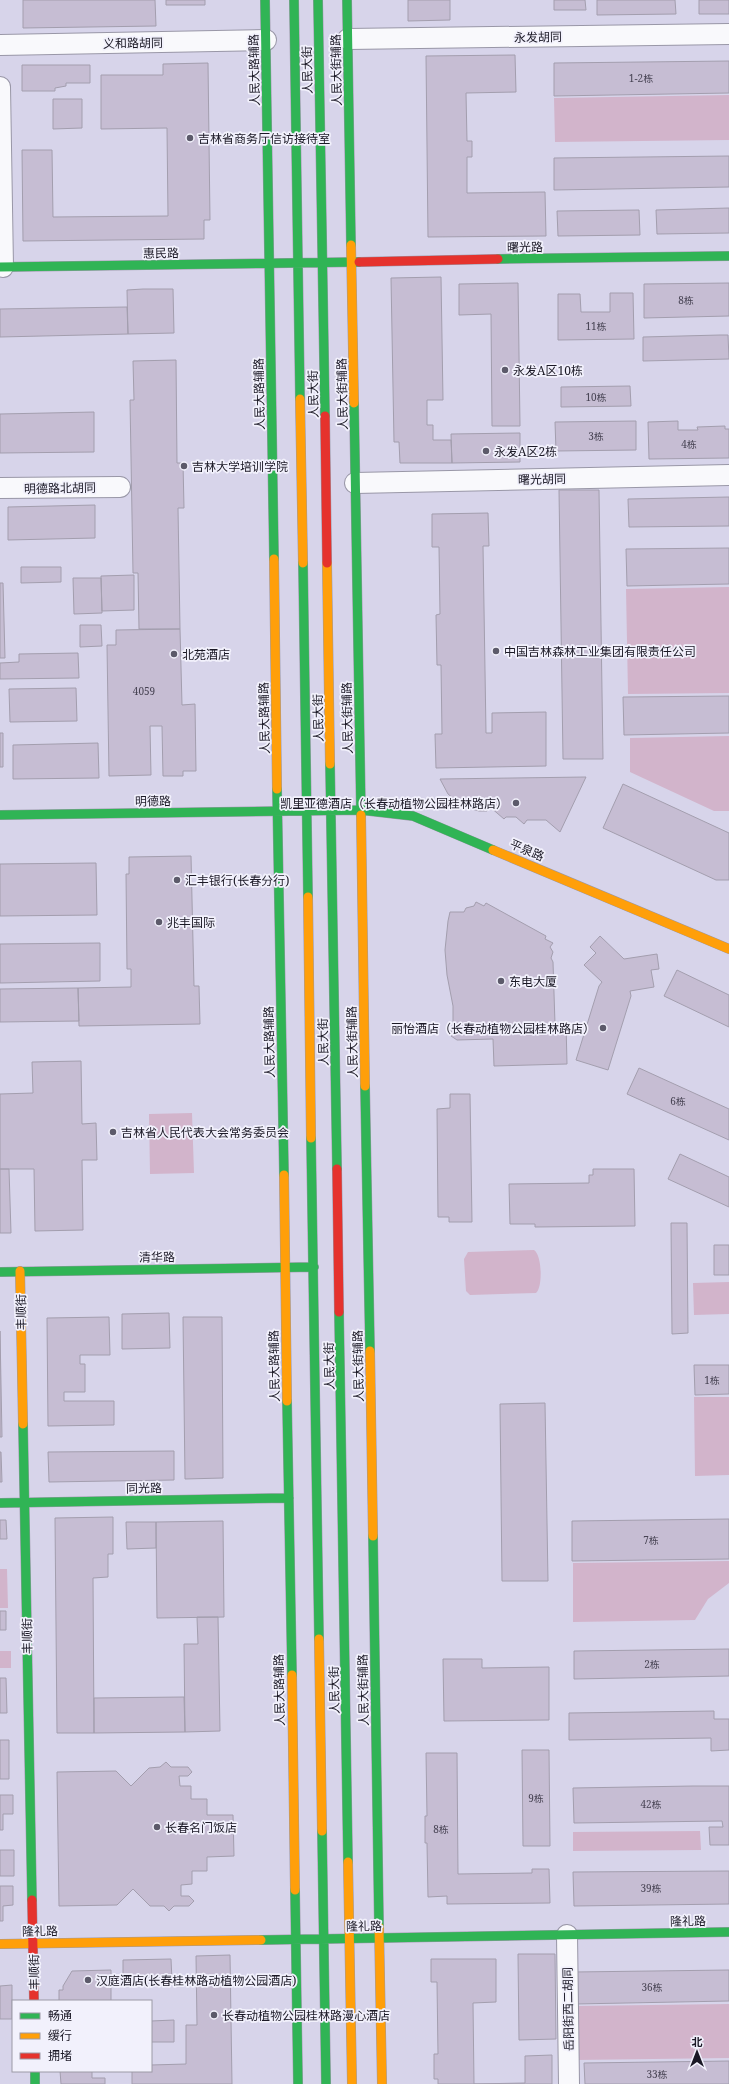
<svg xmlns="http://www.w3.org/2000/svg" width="729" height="2084" viewBox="0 0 729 2084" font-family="'Noto Serif','Noto Sans SC',serif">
  <rect width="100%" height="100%" fill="#d7d4ea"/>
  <!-- green -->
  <path fill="#d2b4cb" d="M729,95V140L555,142L554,98Z
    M729,587V693L628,694L626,589Z
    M729,736V811H714L630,772V738Z
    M192,1113L194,1173L150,1174L149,1114Z
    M534,1250C542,1255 543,1287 536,1293L470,1295L466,1291L464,1259L468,1252Z
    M729,1282V1314L694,1315L693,1283Z
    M694,1397H729V1475L695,1476Z
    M729,1561V1583L708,1599L695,1620L573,1622V1563Z
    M0,1569H7L8,1608H0Z
    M0,1651H11V1668H0Z
    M700,1831L701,1850L573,1851V1832Z
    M729,2004V2058L576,2060L575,2006Z"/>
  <!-- building -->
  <path fill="#c6bdd3" stroke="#a39eae" d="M23,0H155L156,26L23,28Z
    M166,0H205V5H166Z
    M408,0H450V20L408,21Z
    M554,0H585L586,10H554Z
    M597,0H675L676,14L597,15Z
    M699,0H729V14H699Z
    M515,55L516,92L466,93L467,141H472V157H467V193L545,192L546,236L428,237L426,56Z
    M729,61V93L554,96V63Z
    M208,63L210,220H204V239L23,241L22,150H52L53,217L168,216L167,128L101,129V75H163V64Z
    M22,65H90V83H66V86L55,88V91H22Z
    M53,99H82V128L53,129Z
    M729,156V187L554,190V158Z
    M729,208V233L657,234L656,210Z
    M639,210L640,235L558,236L557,211Z
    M441,277L443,400H427V425H433V440H451L452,463H400L399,442H394L391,278Z
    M518,283L520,426H492L491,314L459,315V284Z
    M729,283V316L644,318V284Z
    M143,289H173L174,333L128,334L127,290Z
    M610,293H633L634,339L558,340V294H580L581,312H610Z
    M127,307L128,334L0,337V309Z
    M720,335H728L729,359L643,361V337Z
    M176,360L177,463H183L184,508H178L180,629H139L138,573H133L130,400H134L133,361Z
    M630,386L631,406L561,407V387Z
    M94,412V452L0,453V414Z
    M636,421V450L556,451L555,422Z
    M678,421V430H698L697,427L725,426V429H729V458L649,459L648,422Z
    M520,433V462L452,463L451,434Z
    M559,490H599L603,759H563Z
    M729,497V526L629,527L628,499Z
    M95,505V538L8,540V507Z
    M488,513L489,546H483L486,733H492V713L546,712V766L436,768L435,734H442L441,665H437L436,615L440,614L439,547H432V514Z
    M729,548V584L627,586L626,549Z
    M21,567H61V582L21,583Z
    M134,575V610L102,611L101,576Z
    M73,578H101L102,613L74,614Z
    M0,583H3L5,658H0Z
    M80,625H101L102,646L80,647Z
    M180,629L182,705L195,704L196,771H183V776H163L162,726H150L151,775L109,776L107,645H116V630Z
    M78,653L79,678L0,679V663L19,662V654Z
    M76,688L77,721L10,722L9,689Z
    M729,696V733L624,735L623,697Z
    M0,733H3V767H0Z
    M98,743L99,778L13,779V745Z
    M586,777L560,832L546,820H527L524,824L516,817H506L504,819L490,807L487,811H479L462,806L448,794L440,779Z
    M623,784L729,833V880H716L603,828Z
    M191,856L194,986H199L200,1024L79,1026L78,988L131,987V969H127L126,874H129V857Z
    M96,863L97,915L0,916V864Z
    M476,902L484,906L486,903L546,936L545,939L553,943L550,947L553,952L551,958L553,962L555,1024L566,1023L567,1064L494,1066L493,1039L457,1040L451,1036V1029L453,1027V1006L447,975L445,950L448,921L450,912H464L466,908L474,906Z
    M600,936L624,959L657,954L659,969L651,970L654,987L630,991L631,996L608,1070L576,1060L599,986L602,982L584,965L596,953L590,947Z
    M100,943V981L0,983V944Z
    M677,970L729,995V1027L664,996Z
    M78,988L79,1021L0,1022V989Z
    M81,1061L82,1124L96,1123L97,1160H82L83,1230L35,1231L34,1169H0V1094L33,1093L32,1062Z
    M639,1068L729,1109V1140L627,1094Z
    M450,1094H470L472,1222H449V1217H438L437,1109L450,1108Z
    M680,1154L729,1177V1207L668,1179Z
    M0,1169H9L11,1233H0Z
    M593,1169H634L635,1226L535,1227V1224H510L509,1184L589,1183V1175H593Z
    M671,1223H687L688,1333L672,1334Z
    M714,1245H729V1275H714Z
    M169,1313L170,1348L122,1349V1314Z
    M109,1317L110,1355H80V1364H85V1392H64V1401H114V1425L48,1426L47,1318Z
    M183,1317H222L223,1478L185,1479Z
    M0,1331L2,1437H0Z
    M694,1365H729V1394L695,1395Z
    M545,1403L548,1581H502L500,1404Z
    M174,1451V1480L49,1482L48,1452Z
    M0,1452H1L2,1482H0Z
    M113,1517V1554H108V1577L93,1578L94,1733H57L55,1518Z
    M729,1519V1559L572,1561V1521Z
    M0,1520H6L7,1539H0Z
    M223,1521L224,1617L157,1618L156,1522Z
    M126,1522H156V1548L127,1549Z
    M0,1611H6V1630H0Z
    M197,1617H218L220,1731L185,1732L184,1644H198Z
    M729,1649V1676L574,1679V1651Z
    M443,1659H482V1668L549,1667V1720L444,1721Z
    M0,1678H6L7,1713H0Z
    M184,1697L185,1732L94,1733V1698Z
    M714,1711V1719H729V1750L711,1751V1738L569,1740V1713Z
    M0,1740H9V1779H0Z
    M522,1750H549L550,1846H523Z
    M426,1753H457L458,1874L532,1873V1869H549L550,1903L447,1904V1896L428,1897L427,1843H425V1816H427Z
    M166,1762L171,1767H188L192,1772L188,1776H179L180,1786H191V1799H207V1815H233L234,1856L207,1857V1871H192V1884L181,1885V1896H189L194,1901L189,1906H174L169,1911L164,1906H150L133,1889L117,1905L59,1906L57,1772L116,1771L131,1786L149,1768L160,1767Z
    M693,1786H729V1845H710L709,1827H723L722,1821L574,1823L573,1788Z
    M0,1795H13V1814H3V1830H0Z
    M0,1850H14V1876H0Z
    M729,1871V1904L574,1906L573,1872Z
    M0,1886H13V1905L3,1906V1921H0Z
    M518,1954H555L556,2039L519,2040Z
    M230,1955L232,2084H132V2071H151V2065L186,2064V2025H197L196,1956Z
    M171,1959L172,1981L123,1982V1960Z
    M431,1959H496V2002L473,2003L474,2084L525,2083V2056L552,2055V2084H438V2079H434V2054H438L437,1982H431Z
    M111,1970V2001H59V1990H63V1986L72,1971Z
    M729,1970V2001L575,2004L574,1972Z
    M12,1985V2019H0V1986Z
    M174,2020V2042H151V2021Z
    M729,2061V2084H585L584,2063Z
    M60,2071H92V2078H105V2084H61Z"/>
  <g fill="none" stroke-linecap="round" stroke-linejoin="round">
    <!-- street casing -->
    <g stroke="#9997a7" stroke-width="22">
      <path id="street" d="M348,39L729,34
        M0,45L266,40
        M0,87L3,267
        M355,483L729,475
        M0,488L120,487
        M567,1935L569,2084"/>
    </g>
    <!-- fast casing -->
    <g stroke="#9997a7" stroke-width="10">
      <path id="fast" d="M265,0L274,559
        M294,0L300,399
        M318,0L325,416
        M347,0L351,245
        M498,259L729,256
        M0,267L359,262
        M354,403L361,815
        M303,563L308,897
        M330,764L337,1169
        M277,789L284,1175
        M0,815L361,810L413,816L493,850
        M365,1086L370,1351
        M311,1138L319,1639
        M0,1272L314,1267
        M339,1312L348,1862
        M287,1401L292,1675
        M23,1424L32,1900
        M0,1503L289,1498
        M373,1536L379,1927
        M322,1831L326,2084
        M295,1890L298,2084
        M261,1940L729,1932
        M35,2071V2084"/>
    </g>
    <!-- slow casing -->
    <g stroke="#9997a7" stroke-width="10">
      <path id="slow" d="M351,245L354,403
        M300,399L303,563
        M274,559L277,789
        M327,563L330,764
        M361,815L365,1086
        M493,850L729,949
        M308,897L311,1138
        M284,1175L287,1401
        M20,1271L23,1424
        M370,1351L373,1536
        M319,1639L322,1831
        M292,1675L295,1890
        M348,1862L352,2084
        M379,1927L382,2084
        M0,1944L261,1940"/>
    </g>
    <!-- jam casing -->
    <g stroke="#9997a7" stroke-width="10">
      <path id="jam" d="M359,262L498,259
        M325,416L327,563
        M337,1169L339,1312
        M32,1900L34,2001"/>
    </g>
    <!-- street -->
    <use href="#street" stroke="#f9f9fc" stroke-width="20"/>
    <!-- fast -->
    <use href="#fast" stroke="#30b455" stroke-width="9"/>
    <!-- slow -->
    <use href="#slow" stroke="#ff9f0a" stroke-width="9"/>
    <!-- jam -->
    <use href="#jam" stroke="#e5322d" stroke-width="9"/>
  </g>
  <!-- markers -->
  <g fill="#5c5a6a" stroke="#f2f1fc" stroke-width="1.5">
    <circle cx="190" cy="138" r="4"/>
    <circle cx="505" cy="370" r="4"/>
    <circle cx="486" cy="451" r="4"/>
    <circle cx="184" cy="466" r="4"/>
    <circle cx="496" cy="651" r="4"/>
    <circle cx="174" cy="654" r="4"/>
    <circle cx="516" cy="803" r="4"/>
    <circle cx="177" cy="880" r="4"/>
    <circle cx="159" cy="922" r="4"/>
    <circle cx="501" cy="981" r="4"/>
    <circle cx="603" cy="1028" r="4"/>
    <circle cx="113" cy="1132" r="4"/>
    <circle cx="157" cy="1827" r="4"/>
    <circle cx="88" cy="1980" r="4"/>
    <circle cx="214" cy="2015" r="4"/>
  </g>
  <g text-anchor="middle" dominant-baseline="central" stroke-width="3.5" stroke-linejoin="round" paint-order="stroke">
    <!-- number labels -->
    <g font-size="10" fill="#464252">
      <text x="641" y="78">1-2栋</text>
      <text x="686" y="300">8栋</text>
      <text x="596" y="326">11栋</text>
      <text x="596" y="397">10栋</text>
      <text x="596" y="436">3栋</text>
      <text x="689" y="444">4栋</text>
      <text x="144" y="691">4059</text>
      <text x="678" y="1101">6栋</text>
      <text x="712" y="1380">1栋</text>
      <text x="651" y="1540">7栋</text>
      <text x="652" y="1664">2栋</text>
      <text x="536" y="1798">9栋</text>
      <text x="651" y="1804">42栋</text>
      <text x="441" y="1829">8栋</text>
      <text x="651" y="1888">39栋</text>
      <text x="652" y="1987">36栋</text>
      <text x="657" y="2074">33栋</text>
    </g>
    <!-- street labels -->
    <g font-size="12" fill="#1a1825" stroke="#f2f1fc">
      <text transform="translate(538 37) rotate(-1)">永发胡同</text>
      <text transform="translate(133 43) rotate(-1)">义和路胡同</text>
      <text transform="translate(254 70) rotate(-91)">人民大路辅路</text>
      <text transform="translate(307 70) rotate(-91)">人民大街</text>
      <text transform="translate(336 70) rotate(-91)">人民大街辅路</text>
      <text transform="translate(525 247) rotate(-1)">曙光路</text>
      <text transform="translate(161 253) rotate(-1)">惠民路</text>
      <text transform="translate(259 394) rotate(-91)">人民大路辅路</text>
      <text transform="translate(313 394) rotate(-91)">人民大街</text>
      <text transform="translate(342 394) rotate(-91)">人民大街辅路</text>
      <text transform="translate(542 479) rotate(-1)">曙光胡同</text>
      <text transform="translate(60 488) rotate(-1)">明德路北胡同</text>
      <text transform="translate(264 718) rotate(-91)">人民大路辅路</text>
      <text transform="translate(318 718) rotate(-91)">人民大街</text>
      <text transform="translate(347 718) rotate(-91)">人民大街辅路</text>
      <text transform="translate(153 801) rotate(-1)">明德路</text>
      <text transform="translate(527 850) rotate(23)">平泉路</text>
      <text transform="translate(269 1042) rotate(-91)">人民大路辅路</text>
      <text transform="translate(323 1042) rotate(-91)">人民大街</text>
      <text transform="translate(352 1042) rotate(-91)">人民大街辅路</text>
      <text transform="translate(157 1257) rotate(-1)">清华路</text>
      <text transform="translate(21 1312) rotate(-91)">丰顺街</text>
      <text transform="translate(274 1366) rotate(-91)">人民大路辅路</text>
      <text transform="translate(329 1366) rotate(-91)">人民大街</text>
      <text transform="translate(358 1366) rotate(-91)">人民大街辅路</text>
      <text transform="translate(144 1488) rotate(-1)">同光路</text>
      <text transform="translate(27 1636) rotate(-91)">丰顺街</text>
      <text transform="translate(279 1690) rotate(-91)">人民大路辅路</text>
      <text transform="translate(334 1690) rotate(-91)">人民大街</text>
      <text transform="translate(363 1690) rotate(-91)">人民大街辅路</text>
      <text transform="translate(688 1921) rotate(-1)">隆礼路</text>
      <text transform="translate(364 1926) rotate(-1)">隆礼路</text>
      <text transform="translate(40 1931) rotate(-1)">隆礼路</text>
      <text transform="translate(34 1972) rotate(-91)">丰顺街</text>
      <text transform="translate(568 2009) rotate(-91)">岳阳街西二胡同</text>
    </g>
    <!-- poi labels -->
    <g font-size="12" fill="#1a1825" stroke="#f2f1fc" text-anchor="start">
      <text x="198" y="138">吉林省商务厅信访接待室</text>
      <text x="513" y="370">永发A区10栋</text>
      <text x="494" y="451">永发A区2栋</text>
      <text x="192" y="466">吉林大学培训学院</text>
      <text x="504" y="651">中国吉林森林工业集团有限责任公司</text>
      <text x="182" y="654">北苑酒店</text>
      <text x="508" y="803" text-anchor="end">凯里亚德酒店（长春动植物公园桂林路店）</text>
      <text x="185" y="880">汇丰银行(长春分行)</text>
      <text x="167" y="922">兆丰国际</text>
      <text x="509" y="981">东电大厦</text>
      <text x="595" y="1028" text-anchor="end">丽怡酒店（长春动植物公园桂林路店）</text>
      <text x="121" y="1132">吉林省人民代表大会常务委员会</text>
      <text x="165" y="1827">长春名门饭店</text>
      <text x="96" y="1980">汉庭酒店(长春桂林路动植物公园酒店)</text>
      <text x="222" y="2015">长春动植物公园桂林路漫心酒店</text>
    </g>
  </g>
  <!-- legend -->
  <rect x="12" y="2000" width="140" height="72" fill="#f2f1fc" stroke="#9c9aa6"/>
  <rect x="20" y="2013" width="20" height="6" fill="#30b455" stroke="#9c9aa6"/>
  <text x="48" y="2020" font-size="12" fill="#1a1825">畅通</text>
  <rect x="20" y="2033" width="20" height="6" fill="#ff9f0a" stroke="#9c9aa6"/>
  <text x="48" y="2040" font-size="12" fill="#1a1825">缓行</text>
  <rect x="20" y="2053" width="20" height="6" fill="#e5322d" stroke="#9c9aa6"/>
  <text x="48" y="2060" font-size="12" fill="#1a1825">拥堵</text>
  <!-- north arrow -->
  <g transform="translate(697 2052)" stroke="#f2f1fc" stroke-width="3" paint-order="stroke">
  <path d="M0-3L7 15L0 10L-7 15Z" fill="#1a1825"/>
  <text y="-6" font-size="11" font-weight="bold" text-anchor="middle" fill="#1a1825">北</text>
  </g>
</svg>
